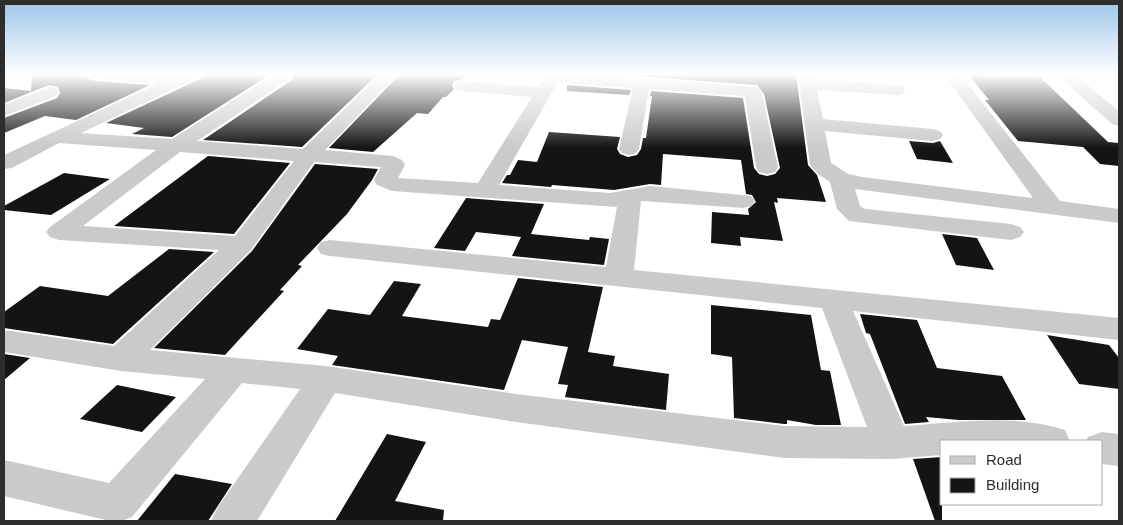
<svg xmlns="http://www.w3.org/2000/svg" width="1123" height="525" viewBox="0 0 1123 525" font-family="Arial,sans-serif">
  <rect width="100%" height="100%" fill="#fff"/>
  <!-- building -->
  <path fill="#141414" d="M32,74H86L89,79L96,81L150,85L76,120L45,116L4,133V118L57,98L60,93L58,87L49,85L4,103V88L31,91Z
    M203,74H271L172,137L132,134L144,128L106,123L200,79Z
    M294,74H378L302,147L203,140L292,80Z
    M400,74H468L463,79L454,81L452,85L454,89L446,97H443L428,114L417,113L373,152L329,148Z
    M607,74H796L808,165L817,175L826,202L777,198L778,203L774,202L783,241L740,237L741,246L711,243L712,212L749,215L748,209L756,202L752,195L746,194L741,160L663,154L661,185L650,184L614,190L552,185L551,187L502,183L507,175H510L518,160L537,162L549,132L620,137L617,149L620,154L628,157L637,155L641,149L643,138H646L652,96H650L651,91L743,98L754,168L759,174L767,176L775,174L780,168L764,94L757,85Z
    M968,74L1040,77L1108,142L1119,143V166L1100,164L1083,147L1018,141L985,100H989Z
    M567,85L631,90L629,95L567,91Z
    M909,141L933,143L940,141L953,163L917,159Z
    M208,156L290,163L234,234L114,226Z
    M315,164L378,169L372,180L347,214L298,265L302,266L280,290L284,291L225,355L154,348L252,251Z
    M64,173L110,179L51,215L4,210V206Z
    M466,198L544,204L531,234L589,240L590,237L609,239L604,265L512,256L521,237L476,232L465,251L434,248Z
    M942,234L977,238L994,270L956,265Z
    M169,249L214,252L113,344L4,328V312L40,286L108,296Z
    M518,278L603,287L588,352L615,356L613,366L669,374L666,410L565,397L568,385L558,384L568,347L522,340L504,390L332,365L338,356L297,349L328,309L370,315L394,281L421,284L402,316L488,327L491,319L500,320Z
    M711,305L811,315L821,370L830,371L841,425H816L787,420V424H784L734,418L732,357L711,354Z
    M860,314L917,320L937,368L1002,376L1026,420H959L926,417L929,422L905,424L870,334L866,333Z
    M1047,335L1109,345L1119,358V389L1079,384Z
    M4,354L30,358L4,380Z
    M117,385L176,397L142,432L80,419Z
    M387,434L426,442L395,501L444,510L443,521H335Z
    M942,457V521H935L913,459Z
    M175,474L232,484L208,521H137Z"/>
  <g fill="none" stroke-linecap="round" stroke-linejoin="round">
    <!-- minor -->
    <path fill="#cacaca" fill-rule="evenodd" d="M88,74L175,76L180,74H201L199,77L81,133L172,139L275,74H292L291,78L197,141L303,149L381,74H398L325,150L393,156L402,160L405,165L398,178L478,183L532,97L462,91L456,90L454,86L456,82L462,81L539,87L547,74H581L757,87L762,94L778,167L775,172L767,174L759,172L756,167L745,96L649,89L639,149L636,153L629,155L622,153L619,149L633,88L558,82L499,185L610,193L650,186L751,196L755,201L751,206L743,208L641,201L634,270L1119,318V340L853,311L904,426C957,423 1014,413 1065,430L1070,441H942V455L892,459L784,458L516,422L335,393L257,521H211L218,507L300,389L242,383L132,517L122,521H110L4,496V460L109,483L205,379L121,371L4,352V330L114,346L219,250L59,240L50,237L46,232L50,227L156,150L59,143L12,168L4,169V155L157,84L96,79L90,77ZM180,152L294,161L235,236L83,226ZM314,162L381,167L374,180L377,185L392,191L617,207L606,267L330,240L321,242L317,248L321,254L330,256L822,308L867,427L784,426L516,394L326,366L150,350L251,250Z
      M798,74H814L815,79L897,85L903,86L905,90L903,94L897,95L817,90L823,119L933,129L940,131L943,135L940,139L933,141L825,131L831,163L848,174L862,177L1033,198L944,74H960L1060,201L1119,209V223L855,189L860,206L865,209L1011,224L1020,227L1024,232L1020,237L1011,240L849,221L837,209L830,182L818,174L810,165Z
      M1056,74H1074L1119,111V126L1112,124Z
      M50,87L56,88L59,92L56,96L4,116V105Z
      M1102,432L1119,434V466L1102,464V441H1086L1088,437Z"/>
  </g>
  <!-- sky -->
  <linearGradient id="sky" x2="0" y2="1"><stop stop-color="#9bc4e9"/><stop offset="0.5" stop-color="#fff"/><stop offset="1" stop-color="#fff" stop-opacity="0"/></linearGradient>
  <rect width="1123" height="148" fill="url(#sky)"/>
  <!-- border -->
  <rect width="1123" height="525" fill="none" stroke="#2d2d2d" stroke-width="10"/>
  <!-- legend -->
  <rect x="940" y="440" width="162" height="65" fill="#ffffff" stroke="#ababab"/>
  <rect x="950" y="456" width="25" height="8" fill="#cacaca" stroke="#ababab"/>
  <text x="986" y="465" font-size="15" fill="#2d2d2d">Road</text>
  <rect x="950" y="478" width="25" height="15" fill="#141414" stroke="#ababab"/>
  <text x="986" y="490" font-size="15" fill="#2d2d2d">Building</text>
</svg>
